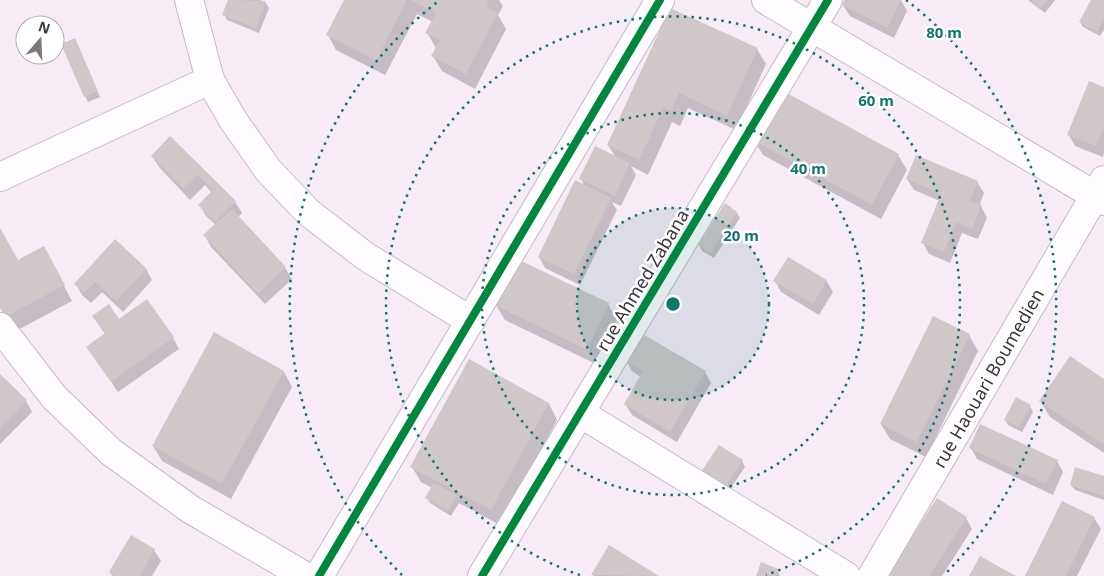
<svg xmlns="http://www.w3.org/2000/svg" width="1104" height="576" viewBox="0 0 1104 576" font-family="'Noto Sans',sans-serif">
  <rect width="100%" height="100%" fill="#f7ebf6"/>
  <!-- shadow -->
  <path fill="#0003" d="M229,0H260L265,2L269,8L259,33L227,20L224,14Z
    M345,0H499L503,6L498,15L506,29L475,89L442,71L433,56L436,48L427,33L433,22L417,14L385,75L336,50L328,35Z
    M846,0H901L907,11L894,38L850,16L843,5Z
    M1028,0H1055L1045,13Z
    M1092,0H1104V30L1100,36L1083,27L1080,22Z
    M670,9L757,49L766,64L736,130L688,108L680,126L672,122L648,175L631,166L636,175L621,206L612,202L617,210L580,285L545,268L539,257L585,187L581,179L616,158L608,145Z
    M63,44L77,45L100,97L88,102Z
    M1104,88V153L1103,157L1075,146L1069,135Z
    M170,138L235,202L242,213L238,217L285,268L292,279L265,304L211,247L205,236L216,225L206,216L200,205L212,193L205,185L190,200L159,167L152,156Z
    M754,140L898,155L907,170L881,219L763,155Z
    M907,179L977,182L984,193L979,206H981L987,218L978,239L962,233L950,263L929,254L923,243L940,201L914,190Z
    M736,212L740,218L714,258L702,251L699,245Z
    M0,229L18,262L52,263L72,301L14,332L0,306Z
    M146,269L152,280L123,312L102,292L91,303L82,295L76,284Z
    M826,280L833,292L819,315L781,292L775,281Z
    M608,304L617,320L596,364L505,320L496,305Z
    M934,318L969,335L978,351L926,457L890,439L881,424Z
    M119,321L173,338L179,349L118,392L88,348L106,335L100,327Z
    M215,334L284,372L292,387L231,499L162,461L153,446Z
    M626,360L705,372L711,383L677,442L632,415L625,404L641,377L632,371Z
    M469,361L549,404L557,420L500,525L459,503L451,516L430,503L427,498L432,488L421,482L412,467Z
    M0,376L26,401L32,412L0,444Z
    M1104,380V453L1050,417L1041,402Z
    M1030,406L1033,412L1022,432L1008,425L1005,420Z
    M971,448L1057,461L1063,472L1053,495L977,459Z
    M742,461L745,467L726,495L701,475Z
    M1104,477V500L1075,490L1071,485Z
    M966,518L972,529L942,576H888Z
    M1094,518L1101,529L1077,576H1026Z
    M131,537L154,550L161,561L152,576H112L110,572Z
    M610,547L657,576H593Z
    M777,570L780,576H757Z"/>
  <!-- building -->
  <path fill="#d0c7c8" d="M228,0L266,1L256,28L222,15Z
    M344,0H407L376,60L326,35Z
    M410,0H489L486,6L498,13L466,74L431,56L440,40L425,33L436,13Z
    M844,0H901L887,28L842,5Z
    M1031,0H1048L1041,8Z
    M1091,0H1104V19L1097,32L1079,22Z
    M670,8L758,48L727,116L679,93L671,111L663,108L639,160L607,145Z
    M75,38L98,91L84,97L61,44Z
    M1089,81L1104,87V127L1096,146L1067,135Z
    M781,90L899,154L872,205L753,140Z
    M170,136L236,201L215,222L198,205L213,190L198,175L184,189L151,156Z
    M595,146L630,163L615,196L579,179Z
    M916,155L978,181L970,201L982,205L972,229L956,222L944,252L921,243L941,194L906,179Z
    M575,180L611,198L574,274L538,257Z
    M725,203L737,212L710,253L698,245Z
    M232,209L286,267L258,294L203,235Z
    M0,228L18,260L44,246L65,285L5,317L0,308Z
    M115,239L147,269L116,301L95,282L84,293L74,284Z
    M788,257L827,280L813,304L773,281Z
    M517,259L609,303L587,350L495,305Z
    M147,299L174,337L111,382L86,347L105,333L92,316L109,304L119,319Z
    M933,316L970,334L917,442L880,424Z
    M214,332L284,371L222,484L152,446Z
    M641,333L706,371L670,432L624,404L643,371L624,360Z
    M1070,356L1104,379V445L1039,401Z
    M469,359L549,403L491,510L410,467Z
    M0,374L27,400L0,427Z
    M1016,397L1031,405L1019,427L1004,420Z
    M980,424L1058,460L1046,484L969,448Z
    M719,445L743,460L723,491L699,475Z
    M1075,467L1104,476V496L1070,485Z
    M434,482L457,496L448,511L425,498Z
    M937,498L967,517L929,576H886Z
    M1062,501L1095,517L1066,576H1025Z
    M131,535L155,549L140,576H115L109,572Z
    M609,545L659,576L591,575Z
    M980,556L1016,576H969Z
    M761,562L778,569L775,576H756Z"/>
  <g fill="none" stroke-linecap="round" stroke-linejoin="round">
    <!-- street casing -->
    <g stroke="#c4bbc3" stroke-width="30">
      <path id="street" d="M189,0L210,80L233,120L268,170L308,212L365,256L471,321
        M0,177L210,80
        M0,327L54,397L111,452L190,509L305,576
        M580,413L846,576
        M319,576L660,0
        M482,576L828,0
        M872,576L1104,180"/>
    </g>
    <!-- secondary casing -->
    <g stroke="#c4bbc3" stroke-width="30">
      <path id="secondary" d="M766,0L1104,201"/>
    </g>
    <!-- street -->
    <use href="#street" stroke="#fefcfe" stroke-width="28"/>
    <!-- secondary -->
    <use href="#secondary" stroke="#fefcfe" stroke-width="28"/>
    <!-- cycleway casing -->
    <g stroke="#fff" stroke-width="11">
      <path id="cycleway" d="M319,576L660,0
        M482,576L828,0"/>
    </g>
    <!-- cycleway -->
    <use href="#cycleway" stroke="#00873e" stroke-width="8"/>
  </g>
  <!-- distance rings -->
  <circle cx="673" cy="304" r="96" fill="#0f766e" fill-opacity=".12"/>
  <g fill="none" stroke="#0f766e" stroke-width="2.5" stroke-dasharray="2.5 5">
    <circle cx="673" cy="304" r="96"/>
    <circle cx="673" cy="304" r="191"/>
    <path d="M580 575A287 287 0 1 1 766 575"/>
    <path d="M402 575A383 383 0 0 1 440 0M906 0A383 383 0 0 1 944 575"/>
  </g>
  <g text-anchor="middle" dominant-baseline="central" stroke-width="5" stroke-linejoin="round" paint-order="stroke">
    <!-- street labels -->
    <g font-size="18" fill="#3f363e" stroke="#fff">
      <text transform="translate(642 280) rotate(-59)">rue Ahmed Zabana</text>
      <text transform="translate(988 378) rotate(-60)">rue Haouari Boumedien</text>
    </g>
  </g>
  <circle cx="673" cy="304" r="8" fill="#0f766e" stroke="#fff" stroke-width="2.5"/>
  <g font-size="15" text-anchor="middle" font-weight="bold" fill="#0f766e" stroke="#fff" stroke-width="5" stroke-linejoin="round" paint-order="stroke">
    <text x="944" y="38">80 m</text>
    <text x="876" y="106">60 m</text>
    <text x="808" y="174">40 m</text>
    <text x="741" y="241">20 m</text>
  </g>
  <!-- north arrow -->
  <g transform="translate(40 40) rotate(19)"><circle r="24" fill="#ffffff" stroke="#b2afb2"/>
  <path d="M0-4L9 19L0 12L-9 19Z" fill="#7f757e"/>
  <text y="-8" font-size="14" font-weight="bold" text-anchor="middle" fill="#3f363e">N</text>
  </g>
</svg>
